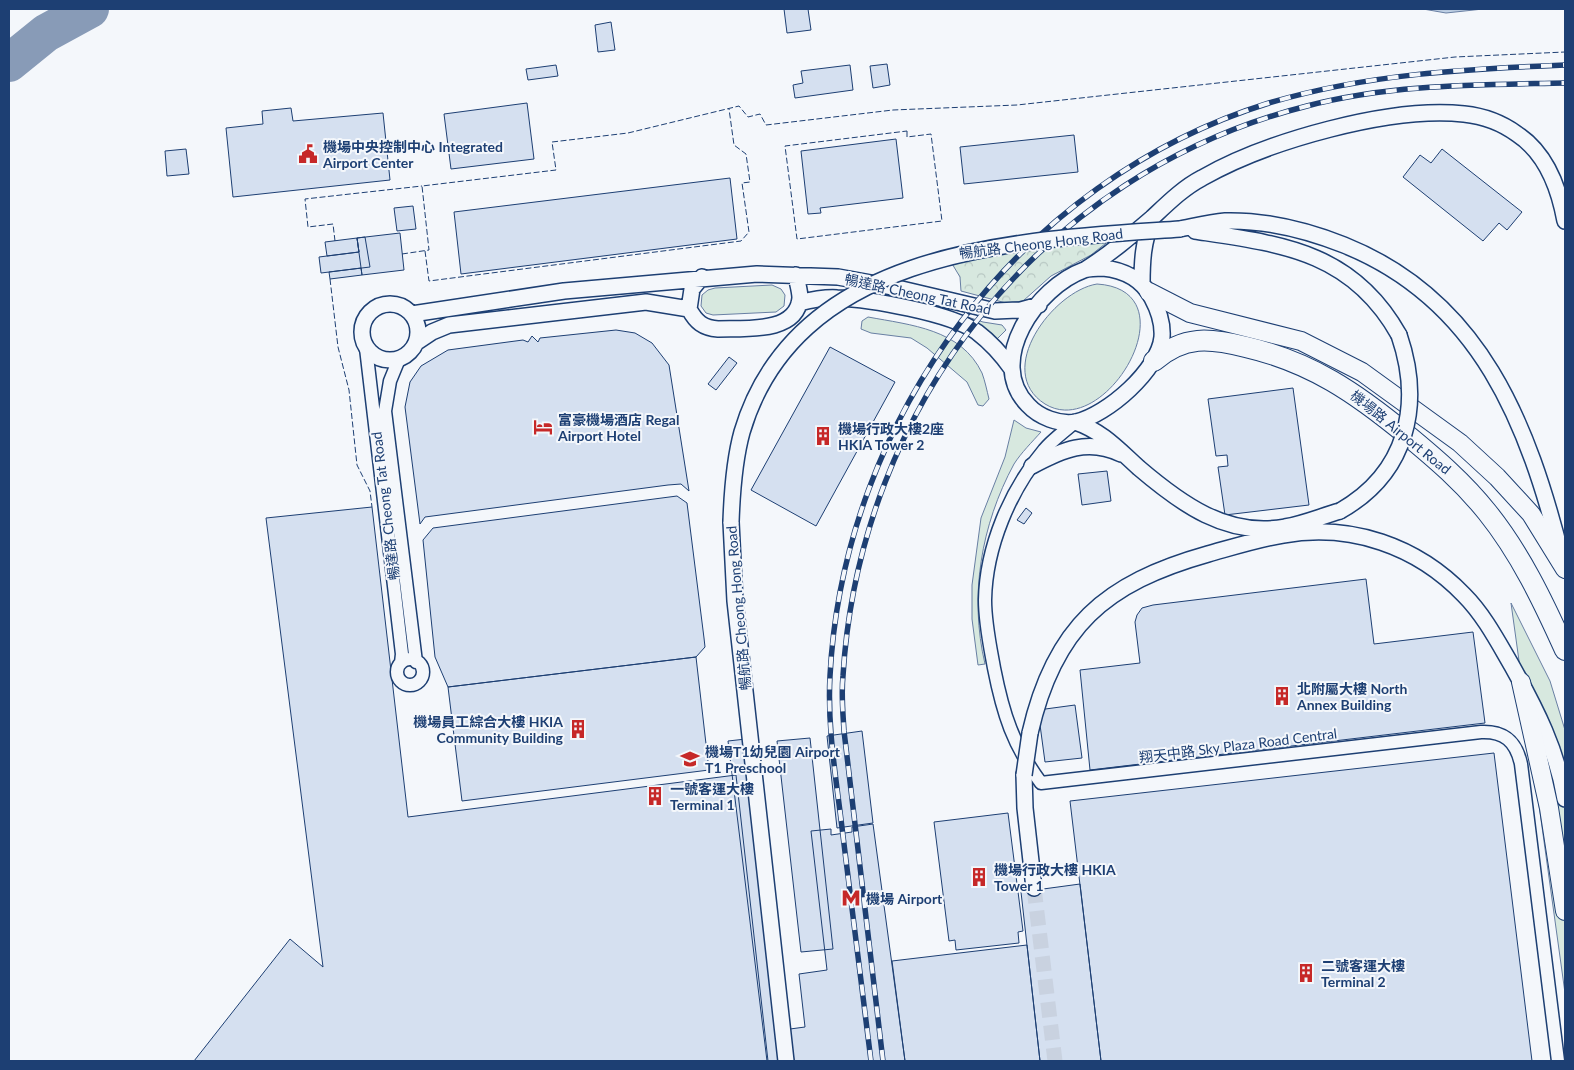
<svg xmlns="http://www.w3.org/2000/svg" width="1574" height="1070" viewBox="0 0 1574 1070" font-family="Lato,'Noto Sans TC',sans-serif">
  <defs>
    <pattern id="forest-crowns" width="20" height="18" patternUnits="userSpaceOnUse" patternTransform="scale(1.25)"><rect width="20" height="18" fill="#d7e8df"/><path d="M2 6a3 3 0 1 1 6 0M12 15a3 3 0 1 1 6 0" fill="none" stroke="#b8c8c3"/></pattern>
    <pattern id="water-rules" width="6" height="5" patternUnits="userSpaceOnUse" patternTransform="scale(1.25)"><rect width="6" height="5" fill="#bed0e5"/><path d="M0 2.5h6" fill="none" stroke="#9aaabe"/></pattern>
  </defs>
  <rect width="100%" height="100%" fill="#f4f7fb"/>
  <!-- green -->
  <path fill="#d7e8df" stroke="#687fa3" d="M1097,284C1194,290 1106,442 1045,404C993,371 1053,291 1097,284Z
    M772,285L781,289L785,295L784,306L776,312L713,315L706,313L701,306L702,295L708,290L715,288Z
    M874,291L900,295L983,322L1002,325L1006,330L997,339C964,310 916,300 874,291Z
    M868,317C911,325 961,329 982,373C985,381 987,391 989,399L983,406L978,405L967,382L927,348L911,338L871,333L861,329L862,321Z
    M1014,420L1026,428L1041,432C1032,442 1021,453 1014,464C981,525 969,596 985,664L978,665L972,619V585L981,518L1005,457Z
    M1511,603L1550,681L1565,730V993Z"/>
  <!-- forest -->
  <path fill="url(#forest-crowns)" stroke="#687fa3" d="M1115,236L1091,255L1051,276L1023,301L1006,303L961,291L960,277L951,262Z"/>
  <!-- water -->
  <path fill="url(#water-rules)" stroke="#687fa3" d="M1423,9H1483L1446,13Z"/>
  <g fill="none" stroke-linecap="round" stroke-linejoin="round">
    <!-- taxiway -->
    <path stroke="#889bb7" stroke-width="38" d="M9,63L46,33L90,9"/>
  </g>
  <!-- building -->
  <path fill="#d5e0f0" stroke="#1d3f73" d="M784,9H808L811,30L787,33Z
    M611,22L615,50L598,52L595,25Z
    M887,64L890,85L873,88L870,66Z
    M556,65L558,76L528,80L526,69Z
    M850,65L853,90L795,98L793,85L803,83L801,71Z
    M527,103L534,159L451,169L444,114Z
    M291,108L293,121L383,113L390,180L233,197L226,128L263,124L262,111Z
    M1074,135L1078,172L964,184L960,147Z
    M896,139L903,198L820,208L821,213L808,214L801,151Z
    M186,149L189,174L167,176L165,151Z
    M1442,149L1522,212L1507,230L1499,223L1483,241L1403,177L1420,155L1431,163Z
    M730,178L737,239L461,274L454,212Z
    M413,206L416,229L397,231L394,208Z
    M400,233L404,270L362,275L357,238Z
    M365,237L370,267L321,273L319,257L359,252L357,238Z
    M357,238L359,252L327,256L325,242Z
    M361,268L362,275L330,279L329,272Z
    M616,330L635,333L652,343L669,365L689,491L681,484L668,485L425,517L420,524L405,407L410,382L421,366L448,350L523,340L528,342L532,336L538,342L540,338Z
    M830,347L895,382L816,526L751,490Z
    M729,357L737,363L716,390L708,384Z
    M1293,388L1309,505L1225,515L1218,467L1228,466L1227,455L1216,456L1208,399Z
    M1107,471L1111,501L1082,505L1078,474Z
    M677,496L687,503L704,638L705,647L696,657L448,687L435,657L423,540L433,528Z
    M372,507L408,817L736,775L768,1061H194L290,939L323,967L266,518Z
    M1026,508L1032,513L1024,524L1017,520Z
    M1366,579L1374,644L1473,632L1485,723L1090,770L1080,670L1140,663L1135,622L1137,615L1142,608L1153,605Z
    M696,657L709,770L462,801L448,687Z
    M1075,705L1082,758L1045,762L1038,710Z
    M862,731L873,823L837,828L827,736Z
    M755,738L793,1061H767L728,741Z
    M810,738L833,949L801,952L777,741Z
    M1494,753L1532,1061H1101L1070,801Z
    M1008,813L1023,931L1018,932L1019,943L956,950L955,940L949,941L934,822Z
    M873,824L905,1061H794L790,1029L805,1027L799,974L827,970L811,831L831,829V835L852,832V827Z
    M1080,884L1101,1061H1040L1021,892Z
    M1027,945L1040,1061H905L892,961Z"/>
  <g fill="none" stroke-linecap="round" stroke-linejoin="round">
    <!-- tertiary-tunnel -->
    <path stroke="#c9d2e0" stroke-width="15" stroke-dasharray="15 8" stroke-linecap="butt" d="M1034,888L1055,1061"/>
    <!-- minor casing -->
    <g stroke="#1d3f73" stroke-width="15">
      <path id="minor" d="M366,348L402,654L401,663
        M399,359L390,381L385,411L416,662
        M1075,422C1065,431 1052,440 1044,450C1010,490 986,547 985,600C985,623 990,646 994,668C1003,714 1013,745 1041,783L1481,732C1504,731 1516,741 1521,764L1558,1061
        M397 672a13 13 0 1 1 26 0a13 13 0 1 1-26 0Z"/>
    </g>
    <!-- tertiary casing -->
    <g stroke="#1d3f73" stroke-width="18">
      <path id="tertiary" d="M1180,229C1195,226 1211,222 1225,221C1266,220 1306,230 1344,245C1481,300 1528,424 1562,558
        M1195,231C1281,244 1352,251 1399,335
        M1103,268C1123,270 1142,279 1152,298C1159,311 1163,323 1162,337C1159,370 1107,415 1076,422C1059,425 1039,417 1028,405C985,361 1037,287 1084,270C1090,268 1097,268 1103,268Z
        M1086,269C1110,254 1131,236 1152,218C1168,203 1183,188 1202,178C1267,141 1390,106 1464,114C1483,116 1502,123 1517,134C1546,153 1559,188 1565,221
        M702,277L692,289L689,309C696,322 703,328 718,329C743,328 797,334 800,298C800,291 797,282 796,275
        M1142,284C1142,261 1143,242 1152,220
        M799,303C811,300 824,297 837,298C869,299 951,313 977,332C990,342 1002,355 1011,368
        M362 332a28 28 0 1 1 56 0a28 28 0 1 1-56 0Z
        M412,314L564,291L757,274L838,277L893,287L995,311L1021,310L1039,305
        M417,342L432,332L449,325L646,302L689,309
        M1075,422C1102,431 1118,449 1139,468C1180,503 1227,538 1285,527C1303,524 1322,516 1340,511
        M1032,466C1062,450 1088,438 1121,454
        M731,522L735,601L786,1061
        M1030,733C1054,627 1105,583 1208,554C1233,547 1258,539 1283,535C1351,523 1417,546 1464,595C1484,615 1498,642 1512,666C1536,709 1557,750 1565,799
        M1024,775L1025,808L1034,888"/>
    </g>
    <!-- secondary casing -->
    <g stroke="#1d3f73" stroke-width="20">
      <path id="secondary" d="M1149,292L1190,313L1301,341L1362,372L1460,443L1497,477L1531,514L1565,569
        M1521,682L1549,808L1565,911"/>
    </g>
    <!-- primary casing -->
    <g stroke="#1d3f73" stroke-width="22">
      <path id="primary" d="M1154,361C1184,335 1210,338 1246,347C1311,362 1356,393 1407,435C1436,459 1463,482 1487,512C1520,553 1543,601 1565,650"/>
    </g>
    <!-- minor -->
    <use href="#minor" stroke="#f4f7fb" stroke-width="12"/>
    <!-- tertiary -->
    <use href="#tertiary" stroke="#f4f7fb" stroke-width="15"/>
    <!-- secondary -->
    <use href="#secondary" stroke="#f4f7fb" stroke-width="18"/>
    <!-- primary -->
    <use href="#primary" stroke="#f4f7fb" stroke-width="20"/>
    <!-- rail casing -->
    <g stroke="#1d3f73" stroke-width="5.5">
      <path id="rail" d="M871,1061C862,986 852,911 843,836C837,783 827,730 830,676C843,418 1020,180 1269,103C1366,74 1465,69 1565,65
        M883,1061L844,731C843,713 841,694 843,676C859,406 1042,173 1307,106C1391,84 1478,85 1565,83"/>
    </g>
    <!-- rail -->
    <use href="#rail" stroke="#f4f7fb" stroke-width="4" stroke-dasharray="11" stroke-linecap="butt"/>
    <!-- tertiary-bridge casing -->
    <g stroke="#1d3f73" stroke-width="18" stroke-linecap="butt">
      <path id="tertiary-bridge" d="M1340,511C1407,473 1423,405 1399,335
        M731,522C732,492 734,461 742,432C797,246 1022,240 1180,229
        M1024,775L1030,733"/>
    </g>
    <!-- tertiary-bridge -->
    <use href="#tertiary-bridge" stroke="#f4f7fb" stroke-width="15"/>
    <!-- fence -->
    <path stroke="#1d3f73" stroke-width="1" stroke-dasharray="6 2.5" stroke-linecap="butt" d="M907,131V137L931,134L942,221L797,239L785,146Z
      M335,241L333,224L308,227L305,199L422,186
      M425,251L429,281L741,241L749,232L742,183L750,182L746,154L734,145L729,109
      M402,254L429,250L422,186L556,170L552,142L628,133L739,106L748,117L760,114L766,125L893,110L1017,105L1455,57L1565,52
      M330,279L338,347L349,390L357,465L370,491L372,507"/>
  </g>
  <!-- icons -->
  <defs>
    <g id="civic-bare" transform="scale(1.5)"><path d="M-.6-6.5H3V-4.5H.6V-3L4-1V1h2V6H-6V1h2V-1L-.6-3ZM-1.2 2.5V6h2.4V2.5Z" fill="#c62828" stroke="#f4f7fb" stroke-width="2.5" paint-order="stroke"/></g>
    <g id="hotel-bare" transform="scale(1.5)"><path d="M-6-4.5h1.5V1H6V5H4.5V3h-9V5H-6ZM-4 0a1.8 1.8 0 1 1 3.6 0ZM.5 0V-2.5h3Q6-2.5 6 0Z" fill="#c62828" stroke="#f4f7fb" stroke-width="2.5" paint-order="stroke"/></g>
    <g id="building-bare" transform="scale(1.5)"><path d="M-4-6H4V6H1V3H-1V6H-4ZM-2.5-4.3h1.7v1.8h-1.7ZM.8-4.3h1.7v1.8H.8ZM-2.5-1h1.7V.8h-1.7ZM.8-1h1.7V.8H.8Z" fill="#c62828" stroke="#f4f7fb" stroke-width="2.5" paint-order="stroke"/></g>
    <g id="school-bare" transform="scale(1.5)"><path d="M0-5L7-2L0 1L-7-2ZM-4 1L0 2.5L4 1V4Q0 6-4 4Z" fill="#c62828" stroke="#f4f7fb" stroke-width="2.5" paint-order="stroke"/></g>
    <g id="metro-bare" transform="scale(1.5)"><path d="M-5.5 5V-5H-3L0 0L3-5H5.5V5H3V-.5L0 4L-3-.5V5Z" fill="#c62828" stroke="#f4f7fb" stroke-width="2.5" paint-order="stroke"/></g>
  </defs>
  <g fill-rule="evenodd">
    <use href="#civic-bare" x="308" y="154"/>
    <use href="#hotel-bare" x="543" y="427"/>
    <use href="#building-bare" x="823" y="436"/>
    <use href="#building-bare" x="1282" y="696"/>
    <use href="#building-bare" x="578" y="729"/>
    <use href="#school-bare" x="690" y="759"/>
    <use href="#building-bare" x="655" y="796"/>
    <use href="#building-bare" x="979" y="877"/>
    <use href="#metro-bare" x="851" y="898"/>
    <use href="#building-bare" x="1306" y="973"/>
  </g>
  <g text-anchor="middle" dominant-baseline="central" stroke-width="4" stroke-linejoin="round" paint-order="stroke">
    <!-- poi labels -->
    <g font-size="14" font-weight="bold" fill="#1d3f73" stroke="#f4f7fb" text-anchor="start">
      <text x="323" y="146">機場中央控制中心 Integrated<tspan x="323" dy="16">Airport Center</tspan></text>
      <text x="558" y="419">富豪機場酒店 Regal<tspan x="558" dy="16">Airport Hotel</tspan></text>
      <text x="838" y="428">機場行政大樓2座<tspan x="838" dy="16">HKIA Tower 2</tspan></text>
      <text x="1297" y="688">北附屬大樓 North<tspan x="1297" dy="16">Annex Building</tspan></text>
      <text x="563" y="721" text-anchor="end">機場員工綜合大樓 HKIA<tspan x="563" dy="16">Community Building</tspan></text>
      <text x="705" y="751">機場T1幼兒園 Airport<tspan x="705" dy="16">T1 Preschool</tspan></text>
      <text x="670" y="788">一號客運大樓<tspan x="670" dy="16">Terminal 1</tspan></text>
      <text x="994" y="869">機場行政大樓 HKIA<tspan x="994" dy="16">Tower 1</tspan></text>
      <text x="866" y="898">機場 Airport</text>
      <text x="1321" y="965">二號客運大樓<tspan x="1321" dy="16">Terminal 2</tspan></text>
    </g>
    <!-- street labels -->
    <g font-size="14" fill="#1d3f73" stroke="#f4f7fb">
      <text transform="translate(1041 243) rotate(-7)">暢航路 Cheong Hong Road</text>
      <text transform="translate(918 294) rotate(12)">暢達路 Cheong Tat Road</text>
      <text transform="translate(1401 432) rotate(39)">機場路 Airport Road</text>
      <text transform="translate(385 506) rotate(-97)">暢達路 Cheong Tat Road</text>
      <text transform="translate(738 608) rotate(-95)">暢航路 Cheong Hong Road</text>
      <text transform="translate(1238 745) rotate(-7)">翔天中路 Sky Plaza Road Central</text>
    </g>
  </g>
  <!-- border -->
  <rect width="1574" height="1070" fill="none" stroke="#1d3f73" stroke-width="20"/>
</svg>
